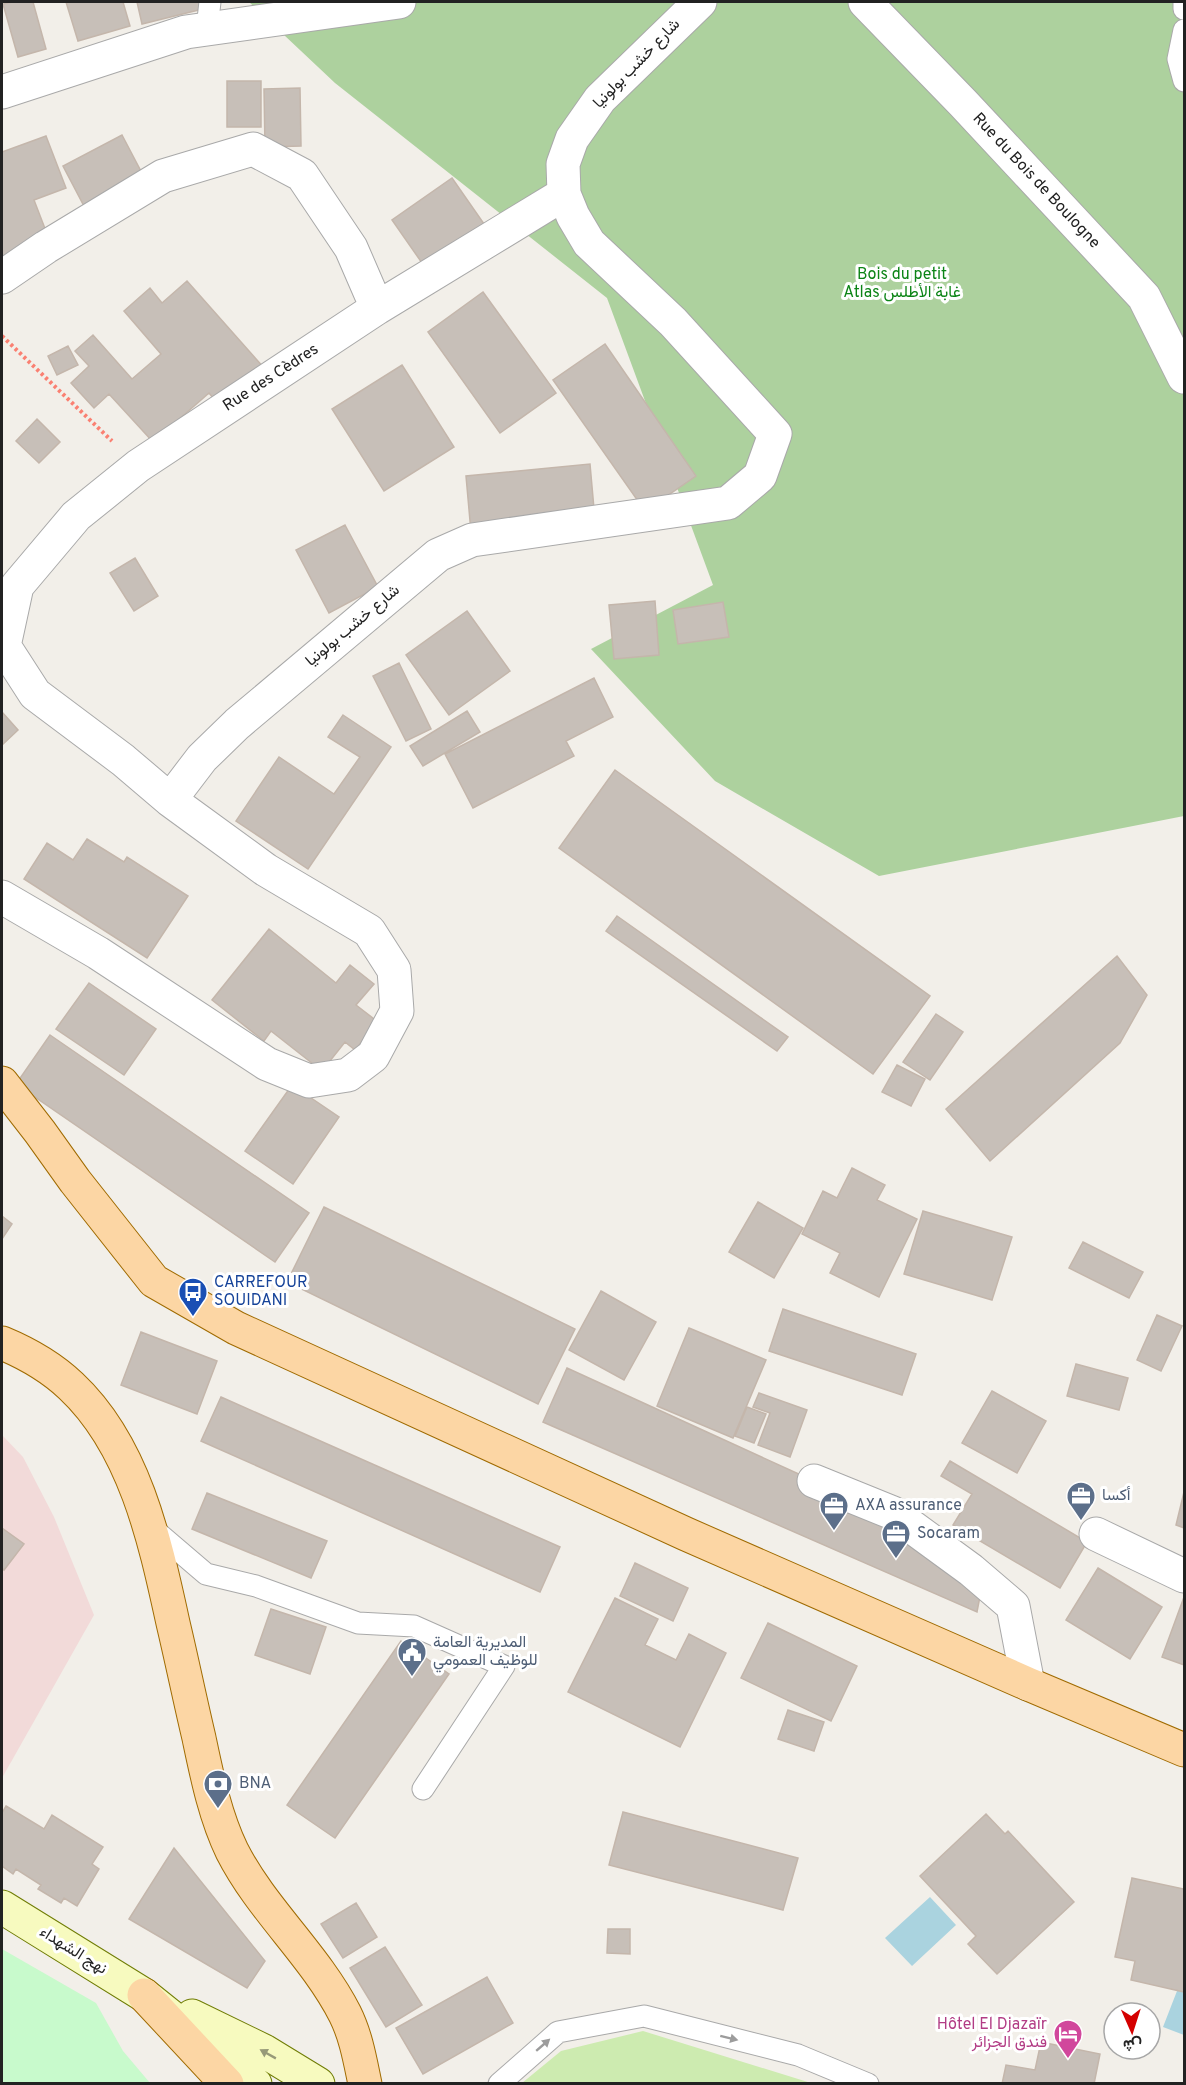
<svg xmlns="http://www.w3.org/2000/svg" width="1186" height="2085" viewBox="0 0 1186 2085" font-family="Overpass,Vazirmatn,sans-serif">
  <rect width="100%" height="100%" fill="#f2efe9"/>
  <!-- commercial -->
  <path fill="#f2dad9" d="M2,1435L23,1457L54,1517L94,1615L2,1778Z"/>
  <!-- grass -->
  <path fill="#cdebb0" d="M643,2031L811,2083H522L561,2051Z"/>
  <!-- forest -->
  <path fill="#add19e" d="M249,2H1184V816L879,876L715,781L591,649L713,585L607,298L335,83Z"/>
  <!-- park -->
  <path fill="#c8facc" d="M2,1949L96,2003L123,2051L150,2083H2Z"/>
  <!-- water -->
  <path fill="#aad3df" d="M930,1897L956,1925L912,1966L885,1938Z
    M1184,1973V2035L1163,2027Z"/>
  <!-- building -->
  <path fill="#c7bfb8" stroke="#c4b6ab" stroke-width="1.5" d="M12,2H33L46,49L18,57L3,4Z
    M66,2H123L130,26L78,41Z
    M137,2H201L203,9L142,24Z
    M227,81H261V127H227Z
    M300,88L301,146L265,147L264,89Z
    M122,135L144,177L85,208L63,166Z
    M46,136L66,188L34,200L49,239L2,257V152Z
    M452,178L489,231L429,273L392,220Z
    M187,281L264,368L220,406L209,393L153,442L109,394L94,408L71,383L89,366L75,351L93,335L132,379L161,354L124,311L150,288L162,303Z
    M483,292L556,393L500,433L428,332Z
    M605,344L696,476L645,511L553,380Z
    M68,346L78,365L57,375L48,356Z
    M402,365L454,447L384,491L332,409Z
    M37,419L60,442L39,463L16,441Z
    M590,464L595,520L471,532L466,476Z
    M345,525L378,587L329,613L296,550Z
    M135,558L158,596L134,611L110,573Z
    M655,601L659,655L614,659L609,605Z
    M723,602L729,637L678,644L673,610Z
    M467,611L510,671L449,715L406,655Z
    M399,663L431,729L406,741L373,676Z
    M594,678L613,717L566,741L574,756L473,808L445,754Z
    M467,711L480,732L423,766L410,746Z
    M2,712L18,730L2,745Z
    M343,715L391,747L308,869L236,821L279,757L334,794L360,757L328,737Z
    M615,770L930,996L873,1074L559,848Z
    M87,839L124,862L127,857L188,896L147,958L24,879L47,843L73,860Z
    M617,916L788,1037L777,1051L606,931Z
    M269,929L336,983L350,965L374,984L356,1005L378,1022L355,1050L345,1042L322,1071L271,1031L264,1041L212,1000Z
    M1117,956L1147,995L1120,1043L990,1161L946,1109Z
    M89,983L156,1029L124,1075L56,1029Z
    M936,1014L963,1032L930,1080L903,1062Z
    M50,1035L309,1213L275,1262L16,1084Z
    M897,1065L925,1079L911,1106L882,1092Z
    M292,1085L339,1117L293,1184L245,1151Z
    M852,1168L885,1185L877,1200L917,1219L879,1297L830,1273L840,1253L802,1234L823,1191L837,1198Z
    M758,1202L803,1228L774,1278L729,1252Z
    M324,1207L575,1329L538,1404L287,1282Z
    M923,1211L1012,1237L992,1300L904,1274Z
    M2,1216L12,1224L2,1239Z
    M1083,1242L1143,1272L1129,1298L1069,1268Z
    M601,1291L656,1322L624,1380L569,1350Z
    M783,1309L916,1354L902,1395L769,1351Z
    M1157,1315L1182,1326L1161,1371L1137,1360Z
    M689,1328L766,1360L733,1438L657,1406Z
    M141,1332L217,1361L197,1414L121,1385Z
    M1076,1364L1128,1378L1119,1410L1067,1396Z
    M567,1368L814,1481L981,1591L977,1612L543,1422Z
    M992,1391L1046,1421L1017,1473L962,1443Z
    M759,1393L807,1410L790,1457L758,1445L770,1413L753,1407Z
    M221,1397L560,1547L540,1592L201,1441Z
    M747,1407L766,1414L754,1443L735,1436Z
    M950,1461L1087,1542L1060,1588L953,1525L972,1494L941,1476Z
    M1184,1492V1528L1176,1525Z
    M207,1493L327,1541L311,1578L192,1529Z
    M2,1528L24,1544L4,1570L2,1568Z
    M635,1563L688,1588L673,1621L620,1596Z
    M1098,1568L1162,1607L1130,1659L1066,1620Z
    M1184,1597V1665L1162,1657Z
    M615,1598L658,1619L645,1645L676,1660L689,1634L726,1653L680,1747L568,1692Z
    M271,1609L326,1627L310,1674L255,1655Z
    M768,1623L857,1666L831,1721L741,1678Z
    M401,1641L449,1674L335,1838L287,1805Z
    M788,1710L824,1722L814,1751L778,1739Z
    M6,1806L44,1829L52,1815L103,1847L92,1864L99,1869L77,1906L64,1898L61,1903L38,1889L41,1885L16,1869L13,1874L2,1866V1813Z
    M623,1812L798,1858L783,1910L609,1865Z
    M986,1814L1005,1834L1008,1831L1074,1902L997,1974L968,1944L976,1936L920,1876Z
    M174,1848L265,1961L247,1988L129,1919Z
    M1132,1878L1184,1889V1992L1131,1980L1135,1961L1115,1957Z
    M356,1903L377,1937L343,1958L321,1924Z
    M608,1929H630V1954L607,1953Z
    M385,1947L422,2005L386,2027L350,1968Z
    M487,1977L513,2023L423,2074L396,2028Z
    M1041,2042L1100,2054L1094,2084H1002L1006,2065L1035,2070Z"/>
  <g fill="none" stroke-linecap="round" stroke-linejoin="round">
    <!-- service casing -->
    <g stroke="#a9a9a9" stroke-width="23">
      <path id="service" d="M1184,2V9
        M207,28L210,2
        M1184,30L1178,59L1184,81
        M151,1527L206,1574L256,1586L358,1623L414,1626L504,1666L423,1789
        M499,2084L558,2032L644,2016L798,2055L868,2084"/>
    </g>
    <!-- minor casing -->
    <g stroke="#a9a9a9" stroke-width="35">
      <path id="minor" d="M2,277L46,247L163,176L253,149L302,175L351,248L377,308L138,466L76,516L17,586L4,646L35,694L123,760L170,800L266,870L369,931L394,970L397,1011L373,1056L348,1075L309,1081L267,1064L98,953L2,897
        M377,308L564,194
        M170,800L202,758L237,724L438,555L472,540L728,503L760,476L775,434L673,322L589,243L573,216L564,194L563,164L572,139L600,99L700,2
        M814,1481L893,1513L971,1570L1013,1606L1028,1684
        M1096,1534L1184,1576"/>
    </g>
    <!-- tertiary casing -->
    <g stroke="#a9a9a9" stroke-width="35">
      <path id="tertiary" d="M865,2L963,103L1144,297L1184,377
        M2,92L186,32L399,2"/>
    </g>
    <!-- secondary casing -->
    <g stroke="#707d05" stroke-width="35">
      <path id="secondary" d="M2,1907L144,1995L255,2084
        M192,2016L264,2051L318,2084"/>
    </g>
    <!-- primary casing -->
    <g stroke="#a06b00" stroke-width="35">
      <path id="primary" d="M2,1083L40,1132L75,1181L154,1281L236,1328L686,1534L1028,1684L1184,1750
        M2,1343C26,1353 52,1368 71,1386C135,1446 155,1541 173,1623C182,1661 190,1700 199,1738C207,1776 215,1816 232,1851C262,1910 315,1955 345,2014C356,2036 360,2060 365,2084
        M144,1995L227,2084"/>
    </g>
    <!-- path -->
    <path stroke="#fa8072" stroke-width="4" stroke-dasharray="3 3" stroke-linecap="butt" d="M2,336L112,441"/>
    <!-- service -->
    <use href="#service" stroke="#fff" stroke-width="21"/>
    <!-- minor -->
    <use href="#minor" stroke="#fff" stroke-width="33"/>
    <!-- tertiary -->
    <use href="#tertiary" stroke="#fff" stroke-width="33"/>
    <!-- secondary -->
    <use href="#secondary" stroke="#f7fabf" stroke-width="33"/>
    <!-- primary -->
    <use href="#primary" stroke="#fcd6a4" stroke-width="33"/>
  </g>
  <!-- one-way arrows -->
  <defs><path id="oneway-solid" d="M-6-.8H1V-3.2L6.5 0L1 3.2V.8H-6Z" transform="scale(1.5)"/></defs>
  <g fill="#9c9c9c">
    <use href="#oneway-solid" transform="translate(729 2038) rotate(14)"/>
    <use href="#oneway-solid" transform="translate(543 2045) rotate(-41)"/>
  </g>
  <use fill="#979978" href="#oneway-solid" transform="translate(268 2054) rotate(-151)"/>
  <!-- icons -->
  <defs>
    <g id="bus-pin" transform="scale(1.5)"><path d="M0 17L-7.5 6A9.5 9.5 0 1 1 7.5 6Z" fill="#1a4fb4" stroke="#fff"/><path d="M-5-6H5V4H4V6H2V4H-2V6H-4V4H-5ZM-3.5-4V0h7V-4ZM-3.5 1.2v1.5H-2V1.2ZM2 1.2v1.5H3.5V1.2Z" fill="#fff"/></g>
    <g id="office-pin" transform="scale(1.5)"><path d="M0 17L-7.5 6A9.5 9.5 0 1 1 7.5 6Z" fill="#5c6f8a" stroke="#fff"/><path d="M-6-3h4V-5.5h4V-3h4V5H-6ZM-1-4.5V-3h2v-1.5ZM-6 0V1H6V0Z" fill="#fff"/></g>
    <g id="civic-pin" transform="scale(1.5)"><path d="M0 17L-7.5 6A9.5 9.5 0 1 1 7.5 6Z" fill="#5c6f8a" stroke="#fff"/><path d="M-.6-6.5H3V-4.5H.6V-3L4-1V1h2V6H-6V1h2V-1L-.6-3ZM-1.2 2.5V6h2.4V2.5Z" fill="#fff"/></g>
    <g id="bank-pin" transform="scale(1.5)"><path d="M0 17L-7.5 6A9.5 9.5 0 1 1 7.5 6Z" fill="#5c6f8a" stroke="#fff"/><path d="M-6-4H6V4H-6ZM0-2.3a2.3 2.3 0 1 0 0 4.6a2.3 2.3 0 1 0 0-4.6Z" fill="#fff"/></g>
    <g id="hotel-pin" transform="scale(1.5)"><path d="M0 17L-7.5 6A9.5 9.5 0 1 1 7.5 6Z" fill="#d1479c" stroke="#fff"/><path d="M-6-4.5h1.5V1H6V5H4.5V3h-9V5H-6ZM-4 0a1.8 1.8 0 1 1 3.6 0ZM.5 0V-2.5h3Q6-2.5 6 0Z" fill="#fff"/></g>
  </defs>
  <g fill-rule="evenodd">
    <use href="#bus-pin" x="193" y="1292"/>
    <use href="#office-pin" x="1081" y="1496"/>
    <use href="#office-pin" x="834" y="1506"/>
    <use href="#office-pin" x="896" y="1534"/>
    <use href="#civic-pin" x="412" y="1652"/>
    <use href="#bank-pin" x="218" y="1784"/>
    <use href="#hotel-pin" x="1068" y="2034"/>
  </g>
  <g text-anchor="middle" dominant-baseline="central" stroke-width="6" stroke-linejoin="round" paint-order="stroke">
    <!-- street labels -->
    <g font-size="16" fill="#222" stroke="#fff">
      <text transform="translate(637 64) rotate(-46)">شارع خشب بولونيا</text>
      <text transform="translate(1036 181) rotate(47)">Rue du Bois de Boulogne</text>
      <text transform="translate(271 378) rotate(-33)">Rue des Cèdres</text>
      <text transform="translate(353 626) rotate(-40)">شارع خشب بولونيا</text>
      <text transform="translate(73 1951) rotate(32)">نهج الشهداء</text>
    </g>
    <!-- park labels -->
    <g font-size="16" fill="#0c8416" stroke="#fff">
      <text x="902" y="275">Bois du petit<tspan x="902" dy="18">Atlas غابة الأطلس</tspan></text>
    </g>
    <!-- transit labels -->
    <g font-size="16" fill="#164399" stroke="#fff" text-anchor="start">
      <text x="214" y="1283">CARREFOUR<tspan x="214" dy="18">SOUIDANI</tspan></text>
    </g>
    <!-- service labels -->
    <g font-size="16" fill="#4e5e75" stroke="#fff" text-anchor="start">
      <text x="1102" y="1496">أكسا</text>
      <text x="855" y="1506">AXA assurance</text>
      <text x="917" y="1534">Socaram</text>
      <text x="433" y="1643">المديرية العامة<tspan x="433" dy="18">للوظيف العمومي</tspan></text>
      <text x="239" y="1784">BNA</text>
    </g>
    <!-- hotel labels -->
    <g font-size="16" fill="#b23c85" stroke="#fff" text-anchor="end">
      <text x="1047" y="2025">Hôtel El Djazaïr<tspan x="1047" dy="18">فندق الجزائر</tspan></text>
    </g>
  </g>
  <!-- border -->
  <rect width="1186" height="2085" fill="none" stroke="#222222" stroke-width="6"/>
  <!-- north arrow -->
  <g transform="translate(1132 2031) rotate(177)"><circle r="28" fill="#ffffff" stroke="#a7a7a7" stroke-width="1.5"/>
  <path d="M0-4.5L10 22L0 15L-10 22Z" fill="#d40000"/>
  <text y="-9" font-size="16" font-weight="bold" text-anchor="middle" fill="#222222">ش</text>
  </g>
</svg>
